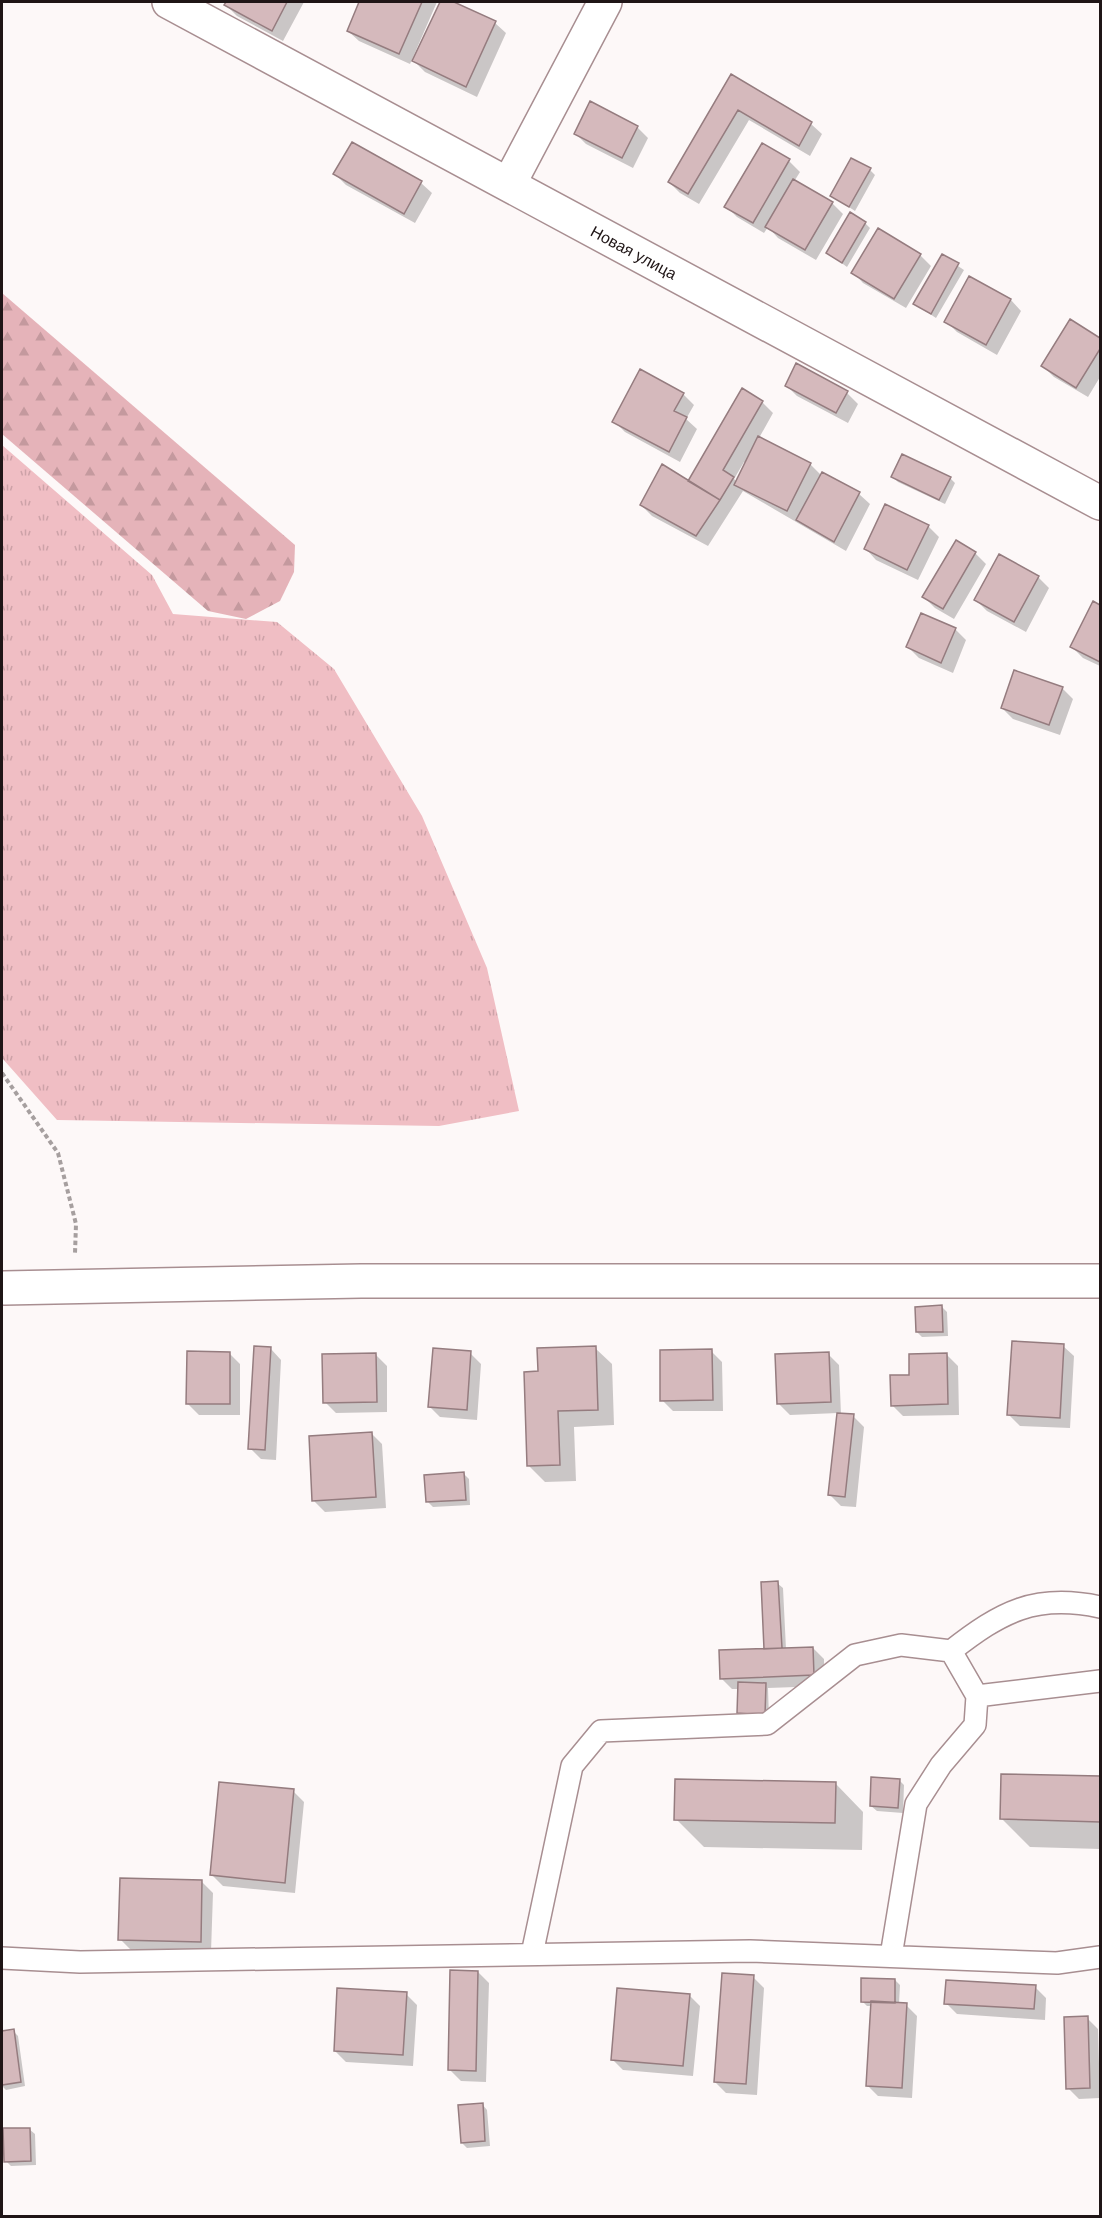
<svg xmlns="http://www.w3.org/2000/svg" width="1102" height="2218" viewBox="0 0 1102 2218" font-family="Helvetica,sans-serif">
  <defs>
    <pattern id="grass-tufts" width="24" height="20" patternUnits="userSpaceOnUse" patternTransform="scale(1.5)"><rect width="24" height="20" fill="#f0bec4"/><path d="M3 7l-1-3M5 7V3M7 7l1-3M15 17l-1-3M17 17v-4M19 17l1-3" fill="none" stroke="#cda2a8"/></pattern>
    <pattern id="forest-firs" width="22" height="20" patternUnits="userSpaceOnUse" patternTransform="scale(1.5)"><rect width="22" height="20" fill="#e5b3b9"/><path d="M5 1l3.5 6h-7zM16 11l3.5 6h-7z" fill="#c4999e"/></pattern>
  </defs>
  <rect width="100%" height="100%" fill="#fdf8f8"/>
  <!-- grass -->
  <path fill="url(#grass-tufts)" d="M2,445L152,575L173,614L277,622L334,669L422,816L487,968L519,1111L439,1126L57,1120L2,1058Z"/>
  <!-- forest -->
  <path fill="url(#forest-firs)" d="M2,293L295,545L294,572L280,601L246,619L208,611L2,434Z"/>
  <!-- shadow -->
  <path fill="#0003" fill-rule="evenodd" d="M228,2H304L283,41L237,16L226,5Z
    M361,2H437L410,64L359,41L348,31Z
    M442,2H451L495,23L506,33L477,97L425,72L414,61Z
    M732,76L811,124L822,134L810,156L749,120L699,204L680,193L669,182Z
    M637,127L648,138L633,168L586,144L575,133Z
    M789,161L800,172L795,180L832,203L843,214L816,260L778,238L768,227L764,233L737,217L726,206Z
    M870,170L875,175L855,211L832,196Z
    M335,174L421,183L432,193L415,223L346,185Z
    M865,223L870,228L847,267L828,253Z
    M920,255L931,266L906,308L863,283L853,272Z
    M943,256L964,270L936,318L915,304Z
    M970,278L1011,300L1021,311L997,355L957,332L946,321Z
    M1071,321L1100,340V377L1088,397L1054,377L1043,366Z
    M797,365L847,393L858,404L848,423L797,396L786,385Z
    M683,394L694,405L686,419L697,429L680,462L625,432L614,421Z
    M762,402L773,413L759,438L810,464L821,475L859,494L870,504L846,551L743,491L708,546L652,516L641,505L688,483ZM744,462L747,463L737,482L734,479Z
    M893,477L950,478L955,483L945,504L898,482Z
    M886,506L928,526L939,537L918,580L876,560L866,549Z
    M975,553L986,564L954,619L935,608L924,597Z
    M1038,577L1049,588L1026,632L987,611L976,600Z
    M1093,603L1100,607V666L1083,658L1072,647Z
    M955,629L966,640L953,673L919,658L908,647Z
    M1062,688L1073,699L1060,735L1013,719L1002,708Z
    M942,1307L947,1312L948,1336L922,1337L917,1332Z
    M1063,1346L1074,1356L1070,1428L1020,1426L1009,1415Z
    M595,1348L612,1364L614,1425L574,1427L576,1481L545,1482L529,1466L540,1373Z
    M271,1349L281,1360L276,1460L261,1459L250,1448Z
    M711,1351L722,1362L723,1411H673L662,1400Z
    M229,1353L240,1364V1415H199L188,1404Z
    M470,1353L481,1364L477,1420L440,1417L429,1406Z
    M828,1354L839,1365L841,1415L853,1416L864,1427L856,1507L841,1506L830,1495L838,1413L790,1415L779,1404Z
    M376,1355L387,1366V1412L336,1413L325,1402Z
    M947,1355L958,1366L959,1415L903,1416L892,1405Z
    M371,1433L382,1444L386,1508L325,1512L314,1501Z
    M464,1474L469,1479L470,1505L433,1507L428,1502Z
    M777,1583L783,1588L786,1649L813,1648L824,1659V1686L768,1688L769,1719L743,1718L738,1712L739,1689H732L721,1678L766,1650Z
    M1002,1776L1100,1777V1849L1030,1847L1002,1819Z
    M899,1780L904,1785L903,1813L877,1811L871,1806Z
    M835,1783L863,1812L862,1850L704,1847L676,1819Z
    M293,1791L304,1802L295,1893L223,1886L212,1875Z
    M202,1882L213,1893L211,1952L131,1950L120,1939Z
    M478,1972L489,1983L486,2082L461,2081L450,2070Z
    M753,1977L764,1988L757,2095L726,2093L715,2082Z
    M895,1980L900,1985L899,2004L906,2005L917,2016L912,2098L878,2096L867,2085L873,2006H867L862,2001Z
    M1035,1987L1046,1998L1045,2020L957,2014L946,2003Z
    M406,1994L417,2005L413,2066L346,2062L335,2051Z
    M689,1995L700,2006L693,2076L623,2070L612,2059Z
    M1087,2018L1098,2029L1100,2098L1079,2099L1068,2088Z
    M13,2031L18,2036L25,2086L6,2090L2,2086V2032Z
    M482,2104L487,2110L490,2146L467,2148L462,2143Z
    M29,2129L35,2134L36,2165L11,2166L6,2161Z"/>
  <!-- building -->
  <path fill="#d5b9bc" stroke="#957c7f" stroke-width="1.5" d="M226,2H287L272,31L224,5Z
    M359,2H422L399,54L347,31Z
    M440,2H454L496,21L466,87L412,61Z
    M731,74L812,122L799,146L738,110L688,194L668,182Z
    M590,101L638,126L622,158L574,134Z
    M352,142L422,181L404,214L333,174Z
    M762,143L790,159L753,223L724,207Z
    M851,158L871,168L849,207L830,196Z
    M793,179L833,202L805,250L765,227Z
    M850,212L866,222L842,263L826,253Z
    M878,228L921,254L894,299L851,273Z
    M942,254L959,263L931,314L913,304Z
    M969,276L1011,299L986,345L944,322Z
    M1070,319L1100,338V349L1076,388L1041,366Z
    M796,363L848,391L836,413L785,386Z
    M640,369L684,393L674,411L687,417L669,452L612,422Z
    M742,388L763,401L723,470L734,477L720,500L688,481Z
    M758,436L811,463L787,511L734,485Z
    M902,454L951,477L939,500L891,477Z
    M662,464L720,500L696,536L640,505Z
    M822,472L860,492L834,542L796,520Z
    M885,504L929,525L907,570L864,549Z
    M956,540L976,552L943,609L922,597Z
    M999,554L1039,576L1014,622L974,600Z
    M1093,601L1100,605V662L1070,647Z
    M921,613L956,628L941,663L906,647Z
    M1014,670L1063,687L1049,725L1001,708Z
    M942,1305L943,1332H916L915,1307Z
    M1012,1341L1064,1344L1060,1418L1007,1415Z
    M254,1346L271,1347L265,1450L248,1449Z
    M596,1346L598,1410L558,1411L560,1465L527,1466L524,1372L538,1371L537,1348Z
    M433,1348L471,1351L467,1410L428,1407Z
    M712,1349L713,1400L660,1401V1350Z
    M187,1351L230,1352V1404H186Z
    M829,1352L831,1402L777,1404L775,1354Z
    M376,1353L377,1402L323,1403L322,1354Z
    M947,1353L948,1404L891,1406L890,1375H909V1354Z
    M837,1413L854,1414L845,1497L828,1495Z
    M372,1432L376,1497L312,1501L309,1436Z
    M464,1472L466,1500L426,1502L424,1475Z
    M778,1581L782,1648L764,1649L761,1582Z
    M813,1647L814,1675L720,1679L719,1650Z
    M738,1682L766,1683L765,1715L737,1713Z
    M1001,1774L1100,1776V1822L1000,1819Z
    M871,1777L900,1779L898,1808L870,1806Z
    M675,1779L836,1782L835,1823L674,1820Z
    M219,1782L294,1789L285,1883L210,1875Z
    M120,1878L202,1880L201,1942L118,1940Z
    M450,1970L478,1971L476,2071L448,2070Z
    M722,1973L754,1975L746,2084L714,2082Z
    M861,1978L895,1979V2003L861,2002Z
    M946,1980L1036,1985L1034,2009L944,2004Z
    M337,1988L407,1992L403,2055L334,2051Z
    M617,1988L690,1994L683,2066L611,2060Z
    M871,2001L907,2003L902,2088L866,2086Z
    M1088,2016L1090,2088L1066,2089L1064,2017Z
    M14,2029L21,2082L2,2085V2031Z
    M483,2103L485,2141L461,2143L458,2105Z
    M3,2128H30L31,2161L4,2162Z"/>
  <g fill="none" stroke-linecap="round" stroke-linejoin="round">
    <!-- service casing -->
    <g stroke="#a88e91" stroke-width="24">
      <path id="service" d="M951,1651C1001,1612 1035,1593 1100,1607
        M977,1696L1100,1681
        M532,1954L572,1766L601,1731L767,1724L855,1655L901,1645L951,1651L977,1696L975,1725L941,1765L916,1804L891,1956
        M2,1958L80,1962L750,1951L1057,1963L1100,1957"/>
    </g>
    <!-- minor casing -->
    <g stroke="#a88e91" stroke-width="36">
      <g id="minor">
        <path id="s1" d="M169,2L1100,503"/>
        <path d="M509,184L605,2"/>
        <path d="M4,1288L361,1281H1100"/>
      </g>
    </g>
    <!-- path -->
    <path stroke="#a69f9f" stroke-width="4" stroke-dasharray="4.5 3" stroke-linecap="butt" d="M2,1073L58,1153L76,1224L75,1253"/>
    <!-- service -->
    <use href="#service" stroke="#fff" stroke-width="21"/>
    <!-- minor -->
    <use href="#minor" stroke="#fff" stroke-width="33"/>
  </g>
  <g text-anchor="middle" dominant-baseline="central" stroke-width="5" stroke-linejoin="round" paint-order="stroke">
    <!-- street labels -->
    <g font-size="16" fill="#1f1516" stroke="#fdf8f8">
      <text stroke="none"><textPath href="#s1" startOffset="528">Новая улица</textPath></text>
    </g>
  </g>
  <!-- border -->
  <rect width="1102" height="2218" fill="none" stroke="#1f1516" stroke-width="6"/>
</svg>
